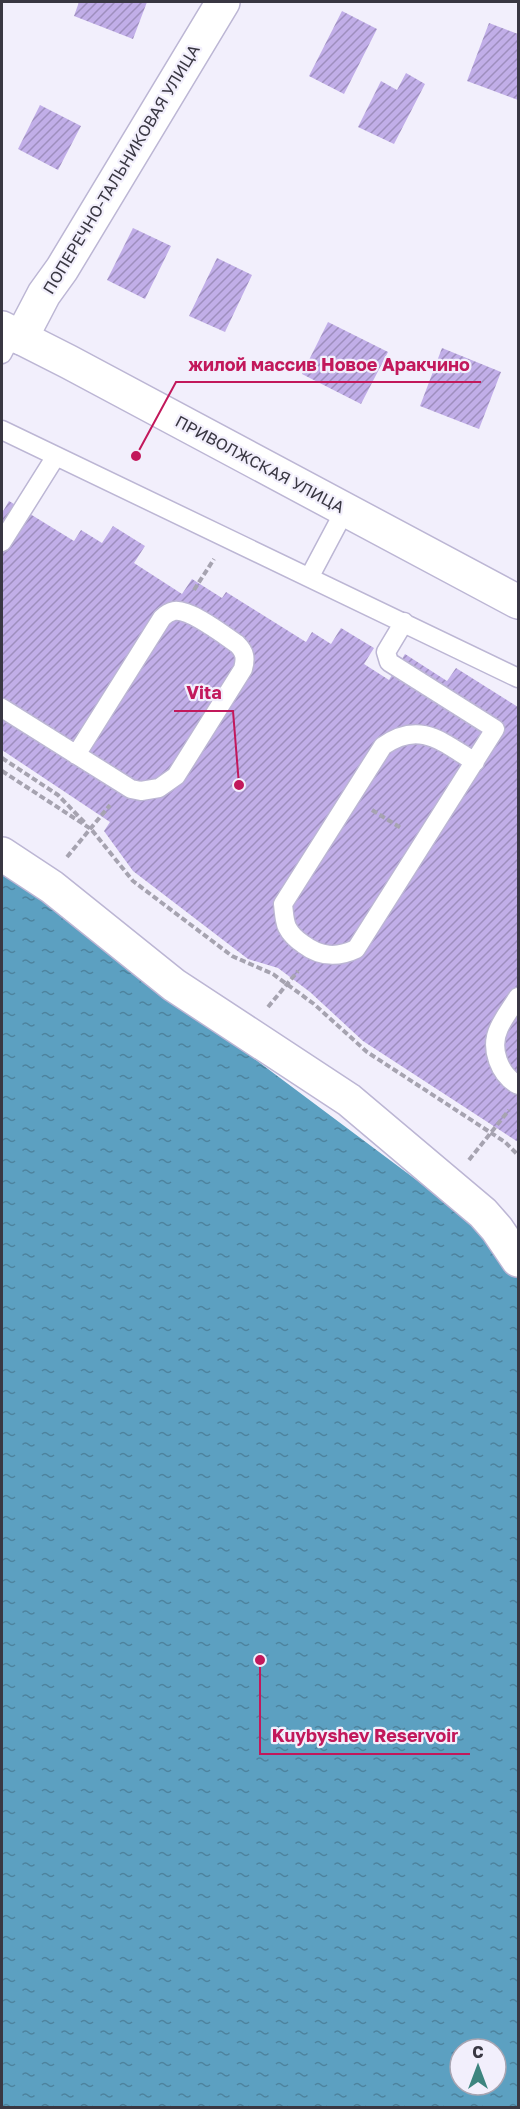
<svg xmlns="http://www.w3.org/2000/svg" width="520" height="2109" viewBox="0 0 520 2109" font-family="'Golos Text',sans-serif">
  <defs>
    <pattern id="water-ripples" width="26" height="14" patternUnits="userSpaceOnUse" patternTransform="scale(1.5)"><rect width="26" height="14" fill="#5ca0c1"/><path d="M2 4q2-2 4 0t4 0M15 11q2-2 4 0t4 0" fill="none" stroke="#4d839e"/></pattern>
    <pattern id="building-hatch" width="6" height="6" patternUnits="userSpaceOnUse" patternTransform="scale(1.5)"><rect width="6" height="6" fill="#c1aee8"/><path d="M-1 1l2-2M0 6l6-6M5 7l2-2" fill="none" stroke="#9e8ebe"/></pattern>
  </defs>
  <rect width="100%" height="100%" fill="#f2effc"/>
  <!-- water -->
  <path fill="url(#water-ripples)" fill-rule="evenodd" d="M2,870L470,1220L518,1270V2107H2ZM460,2049H496V2085H460Z"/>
  <!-- building -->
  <path fill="url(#building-hatch)" d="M79,2H147L133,39L74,16Z
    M342,11L377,29L344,94L309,76Z
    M489,23L518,34V100L467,81Z
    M406,73L425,84L394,144L358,127L381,81L397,90Z
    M40,105L81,126L58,170L18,149Z
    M133,228L171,246L145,299L107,280Z
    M217,258L252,275L225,332L189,316Z
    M328,322L388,352L361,404L302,374Z
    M442,348L501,372L479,429L420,406Z
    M9,501L74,541L81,530L102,543L113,526L145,546L134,563L182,594L192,579L222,598L226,592L306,642L312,632L331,644L341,628L374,648L364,664L389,680L405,654L447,681L456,668L518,707V1142L363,1041L310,992L278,968L248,959L133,871L104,831L110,822L2,750V513Z"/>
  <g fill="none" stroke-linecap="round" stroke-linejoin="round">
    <!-- lane casing -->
    <g stroke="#bcb6d4" stroke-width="21">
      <path id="lane" d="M2,354L13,333
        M2,430L518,678
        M2,542L56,456
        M310,576L345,510
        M404,622L386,652L389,662L495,729L356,949C337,958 320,957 303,944C297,940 291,935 287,927C284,920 284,912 283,904L383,746C420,720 442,742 475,762
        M2,708L131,789L141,791L159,788L176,776L243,669C246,658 245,652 237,644C224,635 189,608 174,611C169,612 165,615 162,618L76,755
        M518,997C512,1007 504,1017 499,1028C489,1049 500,1075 518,1085"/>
    </g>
    <!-- street casing -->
    <g stroke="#bcb6d4" stroke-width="36">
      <path id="street" d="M21,338L44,294L62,269L223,2
        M2,854L52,887L174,985L349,1100L483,1213L497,1229L518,1260"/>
    </g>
    <!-- secondary casing -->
    <g stroke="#bcb6d4" stroke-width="36">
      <path id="secondary" d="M2,328L69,362L518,602"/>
    </g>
    <!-- path -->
    <path stroke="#a6a3b0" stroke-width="4" stroke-dasharray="6 3" stroke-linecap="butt" d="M194,590L214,559
      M2,758L58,795L86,824
      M2,771L91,829L133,881L232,956L273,974L314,1004L367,1052L505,1142L518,1155
      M372,810L401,828
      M67,857L110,805
      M268,1007L298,971
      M469,1160L509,1110"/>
    <!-- lane -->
    <use href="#lane" stroke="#fff" stroke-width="18"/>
    <!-- street -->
    <use href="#street" stroke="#fff" stroke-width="33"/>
    <!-- secondary -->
    <use href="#secondary" stroke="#fff" stroke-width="33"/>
  </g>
  <g text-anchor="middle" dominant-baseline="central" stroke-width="4.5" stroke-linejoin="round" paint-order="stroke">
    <!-- street labels -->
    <g font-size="16" fill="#393742" stroke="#f2effc">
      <text transform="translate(121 169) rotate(-59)">ПОПЕРЕЧНО-ТАЛЬНИКОВАЯ УЛИЦА</text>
      <text transform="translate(260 464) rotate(28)">ПРИВОЛЖСКАЯ УЛИЦА</text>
    </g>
  </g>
  <!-- callouts -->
  <path fill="none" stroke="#c2185b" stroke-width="2" d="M136 456L176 382H481M239 785L233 711H174M260 1660L260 1754H470"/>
  <g fill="#c2185b" stroke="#f2effc" stroke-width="2">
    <circle cx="136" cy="456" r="6"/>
    <circle cx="239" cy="785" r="6"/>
    <circle cx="260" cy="1660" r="6"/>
  </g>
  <g font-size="18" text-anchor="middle" font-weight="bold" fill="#c2185b" stroke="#f2effc" stroke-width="4.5" stroke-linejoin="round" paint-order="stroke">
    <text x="329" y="371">жилой массив Новое Аракчино</text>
    <text x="204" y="699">Vita</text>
    <text x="365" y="1742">Kuybyshev Reservoir</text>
  </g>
  <!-- border -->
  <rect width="520" height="2109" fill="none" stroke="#393742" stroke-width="6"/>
  <!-- north arrow -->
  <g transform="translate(478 2067)"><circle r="28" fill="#f2effc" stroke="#a8a5b2" stroke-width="1.5"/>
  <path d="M0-4.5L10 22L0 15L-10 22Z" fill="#3e857f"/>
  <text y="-9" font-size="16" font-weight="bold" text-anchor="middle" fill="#393742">С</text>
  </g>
</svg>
